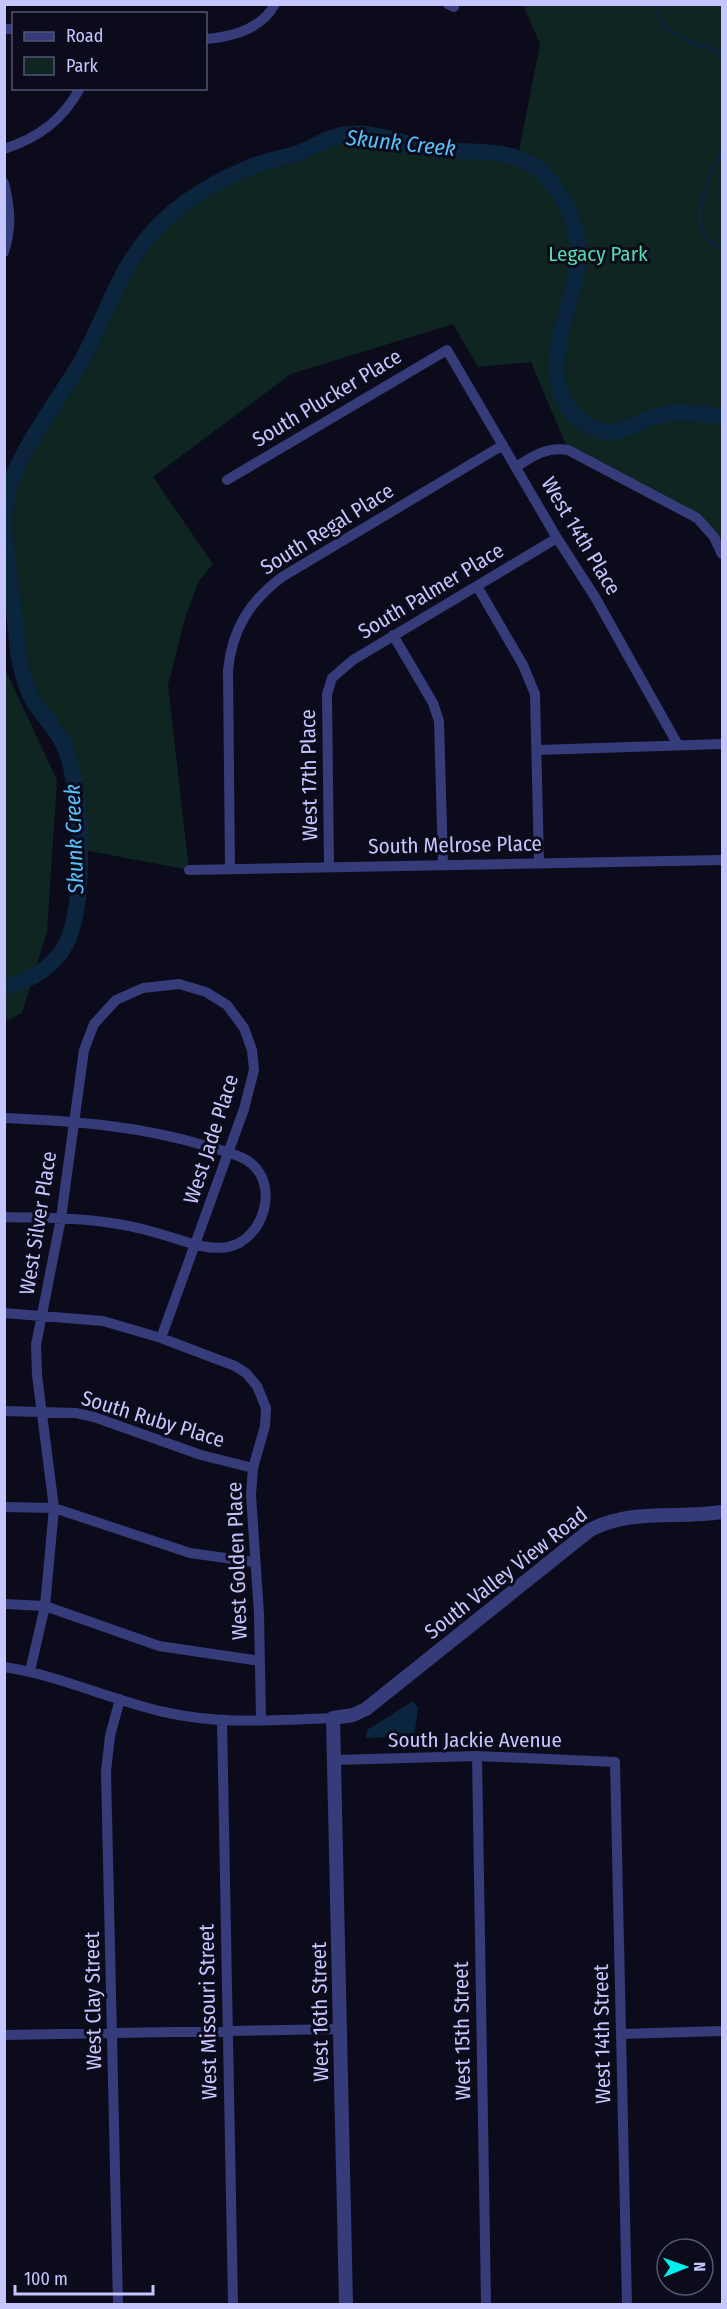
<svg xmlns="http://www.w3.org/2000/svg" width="727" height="2309" viewBox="0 0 727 2309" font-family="'Fira Sans Condensed',sans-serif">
  <rect width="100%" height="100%" fill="#0c0b1b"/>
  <!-- green -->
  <path fill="#0e2522" d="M523,5H722V556L714,537L684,511L568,450L531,362L478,367L453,324L291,374L153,477L213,564L199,581L186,615L168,685L189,870L79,849C77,816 79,780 65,749C57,729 38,714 30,695C14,653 6,573 5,527C3,471 49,416 76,369C100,329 113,284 141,246C168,208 211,183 253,166C268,160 284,158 299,152C313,147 328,137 343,134C373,129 404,145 433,149C461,153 490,154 518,156L540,44Z
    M5,669L57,780L47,932L22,1013L5,1021Z"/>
  <!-- water -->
  <path fill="#0c253f" d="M413,1701L418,1708L414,1736L366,1738L367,1730Z"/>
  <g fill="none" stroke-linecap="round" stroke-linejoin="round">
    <!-- stream -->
    <path stroke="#0c253f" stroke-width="3" d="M655,4C662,42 698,41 722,54
      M722,152C708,176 681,237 722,248"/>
    <!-- river -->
    <path stroke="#0c253f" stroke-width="16" d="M4,515C6,504 7,491 11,481C28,439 59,399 82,360C103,322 115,281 141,246C168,209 211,183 253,166C268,160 284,158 298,153C314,147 329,136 347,134C377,131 404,145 433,149C468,154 502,146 534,166C545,174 554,185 561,196C572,213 577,232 578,251C579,305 526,379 583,422C617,447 633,419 665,414C684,411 703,414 722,417
      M4,526C6,558 11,590 15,621C17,638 17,656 22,671C25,681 28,693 33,701C44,717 59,732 66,750C82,793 87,903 66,944C53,968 29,981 4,987"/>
    <!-- minor -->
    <path stroke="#363b7a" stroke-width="10" d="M448,4L454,7
      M4,29H14
      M206,39C232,37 261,30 275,4
      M4,149C38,138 63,120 80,88
      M4,183C10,208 12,226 4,252
      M516,467C533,456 548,446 568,450L697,518L714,537L722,554
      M227,480L447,350L557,538L595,597L678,745
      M477,586L523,665L535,694L539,863
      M393,635L433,703L439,721L443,864
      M538,750L722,744
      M329,866L327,694L332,678L353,660L557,538
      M230,869L228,670C232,629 250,601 282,577L503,445
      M189,870L722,860
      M4,1118C75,1121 142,1126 210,1147C222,1151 238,1154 248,1161C281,1183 264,1240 228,1247C203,1251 180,1239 157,1233C140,1228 122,1224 104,1222C71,1217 38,1218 4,1217
      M4,1313L103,1321L161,1338L235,1366L246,1373L257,1386L266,1408L265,1426L253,1468L251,1495L259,1614L261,1720
      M4,1411L76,1413L94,1417L201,1455L253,1468
      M4,1507L54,1508L190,1553L254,1562
      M4,1604L45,1606L159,1646L260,1661
      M4,1667C59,1675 110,1700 164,1712C219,1725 277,1720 333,1718
      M30,1671L45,1606L54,1508L37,1375L36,1345L61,1218L84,1050L94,1024L116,1000L143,988L179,984L206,992L227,1005L244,1028L252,1050L254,1070L244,1109L161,1338
      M222,1720L233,2304
      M477,1756L486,2304
      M334,1760L477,1756L615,1762L627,2304
      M621,2034L722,2031
      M4,2035L342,2029
      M118,2304L106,1771L110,1736L120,1699"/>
    <!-- tertiary -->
    <path stroke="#363b7a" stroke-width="14" d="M346,2304L333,1718L353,1715L366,1709L590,1530C632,1508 677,1519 722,1512"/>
  </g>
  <g text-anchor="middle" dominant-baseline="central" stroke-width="6" stroke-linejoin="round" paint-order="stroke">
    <!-- park labels -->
    <g font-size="21" fill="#54dcab" stroke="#0c0b1b">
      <text x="598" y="254">Legacy Park</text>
    </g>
    <!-- street labels -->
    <g font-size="21" fill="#c6c6fe" stroke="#0c0b1b">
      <text transform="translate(327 398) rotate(-31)">South Plucker Place</text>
      <text transform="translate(327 529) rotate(-32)">South Regal Place</text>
      <text transform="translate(581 536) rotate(59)">West 14th Place</text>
      <text transform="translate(431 591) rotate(-31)">South Palmer Place</text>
      <text transform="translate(309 775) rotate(-91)">West 17th Place</text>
      <text transform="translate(455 845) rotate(-1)">South Melrose Place</text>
      <text transform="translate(211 1139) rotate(-72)">West Jade Place</text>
      <text transform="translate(38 1223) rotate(-81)">West Silver Place</text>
      <text transform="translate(153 1419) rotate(17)">South Ruby Place</text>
      <text transform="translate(237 1561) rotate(-92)">West Golden Place</text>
      <text transform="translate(506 1573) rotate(-38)">South Valley View Road</text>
      <text x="475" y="1740">South Jackie Avenue</text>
      <text transform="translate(93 2001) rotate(-91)">West Clay Street</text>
      <text transform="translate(208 2012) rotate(-91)">West Missouri Street</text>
      <text transform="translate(320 2012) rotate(-91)">West 16th Street</text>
      <text transform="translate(462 2031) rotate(-91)">West 15th Street</text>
      <text transform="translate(602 2034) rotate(-91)">West 14th Street</text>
    </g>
    <!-- water labels -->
    <g font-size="22" font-style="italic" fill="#55c2fd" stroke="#0c0b1b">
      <text transform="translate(401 143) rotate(6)">Skunk Creek</text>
      <text transform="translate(74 839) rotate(-92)">Skunk Creek</text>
    </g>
  </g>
  <!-- border -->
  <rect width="727" height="2309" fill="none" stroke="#c6c6fe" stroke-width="12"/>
  <!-- legend -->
  <rect x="12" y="12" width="195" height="78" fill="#0c0b1b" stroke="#565676" stroke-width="1.5"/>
  <rect x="24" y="32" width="30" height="9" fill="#363b7a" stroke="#565676" stroke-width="1.5"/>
  <text x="66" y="42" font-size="18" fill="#c6c6fe">Road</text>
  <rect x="24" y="57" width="30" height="18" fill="#0e2522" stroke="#565676" stroke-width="1.5"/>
  <text x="66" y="72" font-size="18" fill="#c6c6fe">Park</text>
  <!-- north arrow -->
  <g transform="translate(685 2267) rotate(89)"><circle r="28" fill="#0c0b1b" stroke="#565676" stroke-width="1.5"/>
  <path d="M0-4.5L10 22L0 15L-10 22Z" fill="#02eeeb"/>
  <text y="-9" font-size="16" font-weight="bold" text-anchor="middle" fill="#c6c6fe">N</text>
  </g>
  <!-- scale -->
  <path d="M15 2285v9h138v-9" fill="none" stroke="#c6c6fe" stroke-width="3"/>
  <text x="24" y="2285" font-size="18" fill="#c6c6fe" stroke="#0c0b1b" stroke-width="4.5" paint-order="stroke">100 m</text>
</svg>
